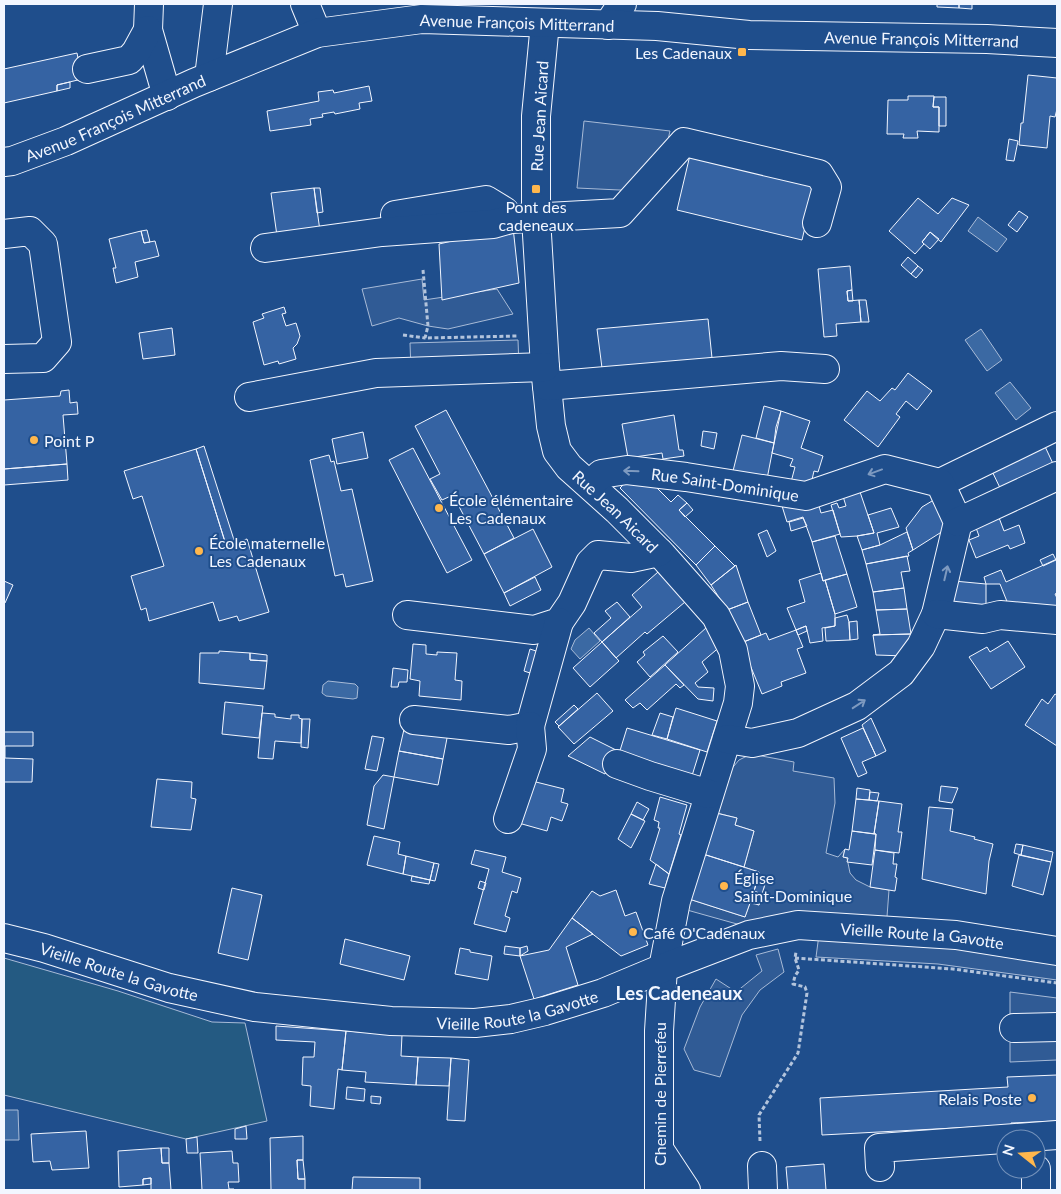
<svg xmlns="http://www.w3.org/2000/svg" width="1061" height="1194" viewBox="0 0 1061 1194" font-family="Lato,sans-serif">
  <rect width="100%" height="100%" fill="#1f4e8c"/>
  <!-- green -->
  <path fill="#245a82" stroke="#a8bbd7" d="M4,958L118,991L212,1022L245,1023L267,1121L186,1139L4,1095Z"/>
  <!-- parking -->
  <path fill="#305b95" stroke="#a8bbd7" d="M584,121L670,131L662,166L641,191L577,188Z
    M422,279L424,300L497,289L513,314L448,329L428,326L399,318L372,326L362,289Z
    M518,340L519,367L411,371L410,343Z
    M751,754L794,762L793,771L834,778L835,803L826,853L838,857L845,849L843,857L847,858L850,873L856,880L870,887L889,890L886,930L1057,951V980L938,964L816,957L820,927L850,917L793,912L737,924L687,910L689,899L745,917L750,903L759,905L765,884L757,882L759,872L744,867L754,831L735,825L737,818L717,813L728,773L739,760Z
    M778,949L784,972L760,990L742,1015L720,1077L694,1070L684,1049L700,1007L716,979L736,992L762,971L756,955Z
    M1010,992L1057,998V1060L1010,1062Z"/>
  <!-- water -->
  <path fill="#3b69a3" stroke="#a8bbd7" d="M978,217L1007,239L997,252L968,231Z
    M981,329L1002,360L987,371L965,340Z
    M1010,382L1031,408L1016,420L995,393Z
    M589,628L600,641L580,659L571,649L575,640Z
    M328,681L355,684L358,687L357,698L353,699L326,696L322,693L323,685Z
    M4,1110H18L19,1140H4Z"/>
  <!-- building -->
  <path fill="#3563a3" stroke="#f2f6ff" d="M937,4H959V8L937,7Z
    M959,4H972V9L959,8Z
    M77,53L82,79L57,85V91L4,103V69Z
    M1028,75L1057,78V109L1055,117L1050,116L1047,148L1019,145L1021,123H1023Z
    M70,82V88L57,91V85Z
    M369,86L372,101L359,103L360,109L335,114L334,112L322,114L323,117L310,119L311,125L270,131L267,111L319,101L318,92L333,90L334,93Z
    M908,96H934L933,107H939V132L917,131L918,138H903L904,134H887L888,100H908Z
    M934,97H946V126H939V107H933Z
    M1009,139L1018,141L1014,161L1006,160Z
    M690,155L815,185L802,240L677,210Z
    M314,188L320,231L277,236L271,193Z
    M314,188H320L323,212L317,213Z
    M918,198L938,214L952,198L969,205L941,242L930,232L922,242L924,244L915,254L889,231Z
    M1019,211L1028,217L1017,232L1008,225Z
    M513,227L519,283L442,300L439,244Z
    M147,230L150,242L144,243L141,231Z
    M141,231L144,243L155,241L159,256L135,262L138,277L116,283L113,268H116L109,239Z
    M930,232L939,239L930,249L922,242Z
    M908,257L918,266L911,274L901,265Z
    M850,266L852,290L847,291L848,301L859,300L861,322L836,324L837,336L824,337L818,269Z
    M918,266L923,270L916,278L911,274Z
    M852,290L853,301H848L847,291Z
    M859,300H866L869,322H861Z
    M284,307L286,313L282,314L286,326L296,323L300,336L297,344L293,348L296,359L279,364L278,361L264,365L253,322L264,318L262,314Z
    M708,319L712,358L602,368L597,329Z
    M172,328L175,355L143,359L139,333Z
    M908,373L932,391L917,410L906,401L896,414L900,417L878,447L844,420L867,391L880,401L892,388L895,390Z
    M69,390L70,403L77,402L78,414L63,415L67,464L4,469V400L60,396L61,391Z
    M764,406L781,411L776,427L774,443L756,438Z
    M446,410L514,538L484,554L453,495L442,500L430,479L440,474L415,426Z
    M781,411L810,421L801,448L823,456L818,472L814,471L810,488L791,482L795,467L790,466L793,459L772,453Z
    M674,415L679,450H683L684,456L663,459L662,453L628,458L622,424Z
    M703,431L717,433L714,449L701,446Z
    M363,432L368,458L337,464L332,439Z
    M742,435L774,443L767,479L733,471Z
    M1042,440L1055,468L1002,492L990,467Z
    M204,446L235,543L226,545L196,449Z
    M413,448L472,560L447,573L389,460Z
    M196,449L226,545L247,539L269,612L239,621L237,616L219,621L213,602L149,621L146,608L141,610L131,576L164,566L142,496L133,499L124,471Z
    M329,455L331,462L334,461L341,491L352,489L373,581L346,587L343,574L335,576L310,460Z
    M67,464L68,480L4,485V469Z
    M630,478L650,481L671,502L678,495L687,503L679,510L715,546L696,565L620,488Z
    M859,489L874,533L857,536L841,537L831,505L837,503L839,508L846,506L842,493Z
    M937,498L951,526L913,550L906,528L922,507Z
    M817,499L821,513L833,510L840,534L812,542L803,517L787,522L782,506Z
    M687,503L693,510L685,517L679,510Z
    M891,508L899,527L877,533L880,545L862,550L857,536L874,533L868,515Z
    M998,515L1004,531L1019,525L1025,543L1010,549L1008,545L976,558L969,540L979,536L975,525Z
    M803,518L807,526L791,531L789,522Z
    M533,529L552,567L504,593L484,554Z
    M767,530L776,551L767,557L758,534Z
    M907,532L913,550L908,553L909,556L866,564L862,550L880,545Z
    M835,536L847,574L823,581L812,542Z
    M715,546L735,566L711,585L696,565Z
    M1053,554L1056,560L1043,566L1040,560Z
    M907,556L910,571L901,572L904,588L873,592L866,564Z
    M1057,559V593L1055,594L1057,598V611L1010,609L1000,584H986L984,577L1001,570L1006,582Z
    M736,565L748,602L727,610L711,585Z
    M658,572L685,602L647,634L645,632L616,658L602,642L642,607L632,595Z
    M821,573L823,581L825,580L835,614V626L822,628L823,641L810,643L806,626L796,630L787,608L805,602L799,580Z
    M847,574L857,607L835,614L825,580Z
    M535,577L541,590L510,606L504,593Z
    M4,581L13,585L5,603H4Z
    M954,581L986,584V608L951,606Z
    M904,588L907,609L876,610L873,592Z
    M617,602L630,617L602,642L594,633L611,618L605,611Z
    M748,602L761,635L741,643L727,610Z
    M907,609L911,634L873,635L880,634L876,610Z
    M847,615L849,622L850,640L826,641L825,628L835,626V618Z
    M857,621L858,639L850,640L849,622Z
    M806,626L807,631L798,635L796,630Z
    M707,627L722,645L702,662L708,672L695,683L698,687L714,688L713,701L698,699L665,665Z
    M796,630L803,647L797,649L806,673L781,682L782,686L762,694L741,643L766,633L769,640Z
    M911,634L906,656L876,655L873,635Z
    M663,636L678,652L650,677L637,662L645,655L643,652Z
    M1008,641L1025,667L991,689L969,657L987,647L990,652Z
    M602,642L619,661L590,687L573,668Z
    M413,644L426,645V654L437,655V652L457,653L455,680L462,681L461,700L419,696L420,681L410,679Z
    M530,649L542,653L536,675L524,671Z
    M219,651L250,653V660L267,661L264,689L199,683L200,653H219Z
    M250,653L267,655V661L250,660Z
    M665,665L684,685L680,688L676,684L647,710L640,703L633,708L625,700Z
    M393,668L408,670L407,682H399L398,687H391Z
    M597,693L613,711L574,744L558,727Z
    M1055,694L1057,695V746L1025,725L1042,699L1048,704Z
    M225,702L263,706L259,738L222,734Z
    M574,705L578,709L559,726L555,722Z
    M676,708L717,721L707,752L667,739Z
    M262,713L275,714V717L291,719V715H299V718L302,719L301,743L275,741L273,759L258,758Z
    M660,713L673,717L667,739L652,735Z
    M871,718L886,751L876,756L862,725Z
    M302,719H310L308,748L301,747Z
    M405,725L448,733L443,759L399,751Z
    M627,728L700,750L691,779L618,757Z
    M863,728L876,756L862,762L867,773L858,777L841,738Z
    M4,732H33V746H5V758L33,759L32,782H4Z
    M372,736L384,738L377,771L365,769Z
    M590,737L616,750L605,774L568,756Z
    M399,751L443,759L438,785L394,777Z
    M383,775L394,777L384,829L367,825L374,786Z
    M157,779L192,782L191,798L196,799L191,830L151,827Z
    M528,780L564,789L561,802L568,804L562,821L551,817L547,831L515,822Z
    M941,786L958,788L952,803L939,801Z
    M857,788L870,790L869,800L856,799Z
    M870,792L879,793L877,801L869,800Z
    M660,797L687,805L679,834L681,835L669,874L650,860L660,828H658L659,822L654,820Z
    M856,799L879,801L874,834L852,831Z
    M879,801L902,804L898,832H902L899,853L875,850L876,834H874Z
    M637,802L649,809L643,820L631,814Z
    M929,807L953,809L950,831L975,837L974,839L993,844L989,861L986,894L922,879Z
    M716,813L737,818L735,825L754,831L744,867L703,854Z
    M631,814L645,821L631,848L618,839Z
    M852,831L876,834L872,865L847,862L848,858L843,857L845,849L849,850Z
    M374,836L400,842L398,854L406,856L403,874L367,865Z
    M1016,844L1023,845L1021,855L1014,853Z
    M1023,845L1053,852L1051,862L1021,855Z
    M475,850L506,857L502,872L521,878L517,893L512,891L505,916L510,918L506,932L474,924L489,869L471,864Z
    M875,850L894,853L893,864H897L895,877L897,878L895,891L870,887Z
    M703,854L759,872L754,891H752L749,901L750,903L745,917L689,899Z
    M1019,855L1051,862L1043,895L1012,886Z
    M406,856L434,863L430,880L403,874Z
    M434,863L439,864L435,881L430,880Z
    M656,864L669,874L665,888L649,884Z
    M412,876L430,880L429,884L411,881Z
    M480,881L486,883L484,890L478,888Z
    M757,882L765,884L762,894L754,891Z
    M232,888L262,895L248,960L218,953Z
    M616,890L625,916L636,912L648,945L621,956L572,918L592,891L600,896Z
    M752,891L762,894L759,905L749,901Z
    M572,918L593,934L566,947L578,985L534,999L520,956L549,950Z
    M345,939L410,956L404,980L340,964Z
    M505,946L520,948V956L504,954Z
    M527,946L528,951L520,956V948Z
    M460,948L470,950V952L492,956L488,980L455,974Z
    M276,1026L346,1031L342,1070L338,1069L334,1109L310,1106L311,1086L302,1085L303,1057H314L315,1042L276,1040Z
    M346,1031L402,1035L401,1056L418,1057L416,1085L365,1082L366,1072L342,1070Z
    M418,1057L451,1058L449,1086L416,1085Z
    M451,1058L469,1060L465,1121L447,1120Z
    M1057,1075V1121L1011,1123V1125L822,1135L820,1098L1008,1087L1007,1077Z
    M347,1087L365,1089L364,1101L346,1099Z
    M371,1096L381,1097L380,1104L371,1103Z
    M246,1126L247,1139H235V1129Z
    M86,1131L89,1168L52,1170L50,1161L33,1162L31,1134Z
    M303,1136V1160H297L298,1179H305V1190H271L270,1138Z
    M197,1137L198,1153H187L186,1139Z
    M161,1148H169V1163H162Z
    M161,1148L162,1163H169L171,1190H151V1178L143,1179V1185L119,1187L118,1151Z
    M232,1151L233,1163H238L239,1182H228L229,1189H234V1190H202L200,1153Z
    M297,1160H303L305,1179H298Z
    M824,1164L826,1190H788L786,1167Z
    M353,1177L420,1178V1190H352Z
    M151,1178V1184L143,1185V1179Z"/>
  <g fill="none" stroke-linecap="round" stroke-linejoin="round">
    <!-- minor casing -->
    <g stroke="#f2f6ff" stroke-width="30">
      <g id="minor">
        <path d="M149,4L148,30L167,96"/>
        <path d="M305,4L317,33"/>
        <path id="s1" d="M545,23L536,116V218L545,367L551,426L557,451L569,467L617,510L662,555L716,616L733,650L740,686L738,703L676,901L663,968L659,1031V1190"/>
        <path d="M608,25L622,4"/>
        <path d="M87,69L129,60L136,52L148,30"/>
        <path d="M209,77L218,4"/>
        <path d="M395,215L486,200L504,211L511,219"/>
        <path d="M4,234L30,231L43,244L57,342L43,358L4,359"/>
        <path d="M265,248L382,232L493,224L511,219L620,213L684,142L819,174L827,187L817,223"/>
        <path d="M547,386L781,366L825,369"/>
        <path d="M249,397L376,373L545,367"/>
        <path d="M940,483L1057,426"/>
        <path id="s2" d="M590,485L601,474L627,470L686,477L806,496L885,469L940,483L958,522L936,614L921,646L901,673L857,706L798,733L752,743L727,739"/>
        <path d="M958,522L1057,476"/>
        <path d="M936,614L983,619L1000,615L1057,620"/>
        <path d="M407,615L534,630L559,622L572,603L590,563L598,555L631,558L659,552"/>
        <path d="M414,720L509,730L530,726L559,622"/>
        <path d="M617,764L650,776L709,794"/>
        <path d="M508,819L532,749L530,726"/>
        <path id="s3" d="M4,938L44,948L169,988L255,1007L391,1021L475,1023L511,1019L545,1011L603,993L663,968L749,935L798,925L956,935L1057,951"/>
        <path d="M1014,1028L1057,1027"/>
        <path d="M659,1149L686,1190"/>
        <path d="M762,1166L763,1190"/>
        <path d="M880,1167L879,1148L1057,1135"/>
        <path d="M1036,1169V1190"/>
      </g>
    </g>
    <!-- major casing -->
    <g stroke="#f2f6ff" stroke-width="30">
      <g id="major">
        <path id="s4" d="M4,162L12,161L66,141L194,83L317,33L422,19L657,26L749,35L987,39L1057,43"/>
      </g>
    </g>
    <!-- path -->
    <path stroke="#b3c4dc" stroke-width="3" stroke-dasharray="4 2.5" stroke-linecap="butt" d="M423,270L428,326L425,338L518,336
      M403,335L425,338
      M795,958L953,969L1057,983
      M760,1141L759,1115L798,1053L807,993L805,987L793,984L795,976L799,970L795,958L796,952"/>
    <!-- minor -->
    <use href="#minor" stroke="#1f4e8c" stroke-width="28"/>
    <!-- major -->
    <use href="#major" stroke="#1f4e8c" stroke-width="28"/>
  </g>
  <!-- one-way arrows -->
  <defs><path id="oneway-shaft" d="M-6 0H5M1.5-3L5.5 0L1.5 3" fill="none" stroke-width="1.6" stroke-linecap="round" stroke-linejoin="round" transform="scale(1.25)"/></defs>
  <g stroke="#7e9ac0">
    <use href="#oneway-shaft" transform="translate(631 471) rotate(-178)"/>
    <use href="#oneway-shaft" transform="translate(875 472) rotate(160)"/>
    <use href="#oneway-shaft" transform="translate(946 573) rotate(-77)"/>
    <use href="#oneway-shaft" transform="translate(859 704) rotate(-33)"/>
  </g>
  <!-- markers -->
  <g fill="#ffb74d" stroke="#1f4e8c" stroke-width="2">
    <rect x="737" y="47" width="10" height="10" rx="2.5"/>
    <rect x="531" y="184" width="10" height="10" rx="2.5"/>
    <circle cx="34" cy="440" r="5"/>
    <circle cx="439" cy="508" r="5"/>
    <circle cx="199" cy="551" r="5"/>
    <circle cx="724" cy="886" r="5"/>
    <circle cx="633" cy="932" r="5"/>
    <circle cx="1032" cy="1098" r="5"/>
  </g>
  <g text-anchor="middle" dominant-baseline="central" stroke-width="4" stroke-linejoin="round" paint-order="stroke">
    <!-- street labels -->
    <g font-size="16" fill="#f2f6ff" stroke="#1f4e8c">
      <text stroke="none"><textPath href="#s4" startOffset="540">Avenue François Mitterrand</textPath></text>
      <text stroke="none"><textPath href="#s4" startOffset="945">Avenue François Mitterrand</textPath></text>
      <text transform="translate(539 116) rotate(-87)">Rue Jean Aicard</text>
      <text stroke="none"><textPath href="#s4" startOffset="120">Avenue François Mitterrand</textPath></text>
      <text stroke="none"><textPath href="#s2" startOffset="141">Rue Saint-Dominique</textPath></text>
      <text stroke="none"><textPath href="#s1" startOffset="514">Rue Jean Aicard</textPath></text>
      <text stroke="none"><textPath href="#s3" startOffset="945">Vieille Route la Gavotte</textPath></text>
      <text stroke="none"><textPath href="#s3" startOffset="120">Vieille Route la Gavotte</textPath></text>
      <text stroke="none"><textPath href="#s3" startOffset="525">Vieille Route la Gavotte</textPath></text>
      <text transform="translate(659 1094) rotate(-90)">Chemin de Pierrefeu</text>
    </g>
    <!-- poi labels -->
    <g font-size="16" fill="#f2f6ff" stroke="#1f4e8c" text-anchor="start">
      <text x="732" y="52" text-anchor="end">Les Cadenaux</text>
      <text x="536" y="206" text-anchor="middle">Pont des<tspan x="536" dy="18">cadeneaux</tspan></text>
      <text x="44" y="440">Point P</text>
      <text x="449" y="499">École élémentaire<tspan x="449" dy="18">Les Cadenaux</tspan></text>
      <text x="209" y="542">École maternelle<tspan x="209" dy="18">Les Cadenaux</tspan></text>
      <text x="734" y="877">Église<tspan x="734" dy="18">Saint-Dominique</tspan></text>
      <text x="643" y="932">Café O'Cadenaux</text>
      <text x="1022" y="1098" text-anchor="end">Relais Poste</text>
    </g>
    <!-- quarter labels -->
    <g font-size="19" font-weight="bold" fill="#f2f6ff" stroke="#1f4e8c">
      <text x="679" y="992">Les Cadeneaux</text>
    </g>
  </g>
  <!-- border -->
  <rect width="1061" height="1194" fill="none" stroke="#f2f6ff" stroke-width="10"/>
  <!-- north arrow -->
  <g transform="translate(1021 1154) rotate(287)"><circle r="24" fill="#1f4e8c" stroke="#7391ba"/>
  <path d="M0-4L9 19L0 12L-9 19Z" fill="#ffb74d"/>
  <text y="-8" font-size="14" font-weight="bold" text-anchor="middle" fill="#f2f6ff">N</text>
  </g>
</svg>
